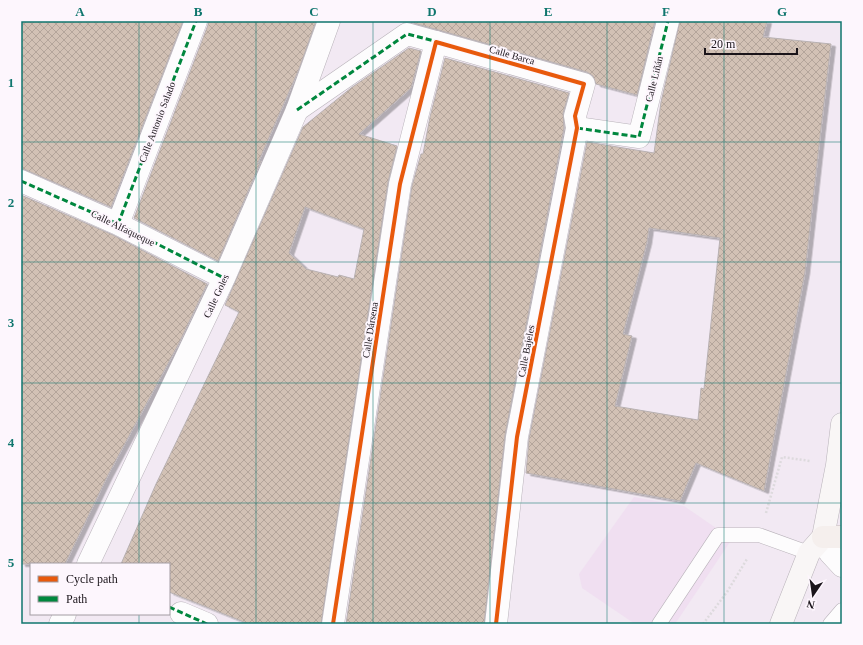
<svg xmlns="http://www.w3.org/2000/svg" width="863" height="645" viewBox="0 0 863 645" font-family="'Times New Roman',serif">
  <defs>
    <pattern id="building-cross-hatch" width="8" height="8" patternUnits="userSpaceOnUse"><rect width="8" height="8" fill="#d2c1b5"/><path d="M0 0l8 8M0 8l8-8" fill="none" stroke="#b4a59b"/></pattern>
    <filter id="shadow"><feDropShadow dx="4.5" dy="2.5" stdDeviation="0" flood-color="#0004"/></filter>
  </defs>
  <rect width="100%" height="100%" fill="#f2e9f3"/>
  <!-- built -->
  <path fill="#f0dff1" d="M634,497L684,506L732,539L675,624H635L582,588L579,574Z"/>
  <!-- building -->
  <path fill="url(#building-cross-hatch)" stroke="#b8b1b2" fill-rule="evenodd" filter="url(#shadow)" d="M21,21H183L111,207L26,170L21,169Z
    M208,21H316L299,69L257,165L261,161L218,261L134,218L208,25Z
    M404,21H655L637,95L596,84L593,76L587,72L410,22H403Z
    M680,21H767L763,37L831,44L820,137L805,272L764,491L696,463L680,501L526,473L529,439L587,142L654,153L661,102ZM649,228L720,238L704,389L701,388L698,420L615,406L632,336L623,334L647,242Z
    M409,48L421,51L411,88L359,134L397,146L388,182L321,624H249L169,592V564H121L156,484L239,312L225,305L303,127L351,88ZM305,207L364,229L354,279L339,275L338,277L306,269L289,253Z
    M445,58L569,93L563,113L564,128L505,435L484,624H346L412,186L421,154H423L430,117Z
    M21,195L113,235L207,284L179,343L108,475L65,564H21Z"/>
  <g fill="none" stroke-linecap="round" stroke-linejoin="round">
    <!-- service casing -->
    <g stroke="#b9b3ba" stroke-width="15">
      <path id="service" d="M659,624L718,535H759L809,553
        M830,624L842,610"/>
    </g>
    <!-- pedestrian casing -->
    <g stroke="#b9b3ba" stroke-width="23">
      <path id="pedestrian" d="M297,110L407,34L436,42"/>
    </g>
    <!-- minor casing -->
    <g stroke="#b9b3ba" stroke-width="23">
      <path id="minor" d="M577,128L639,137L668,21
        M21,181L118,224L224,278
        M118,224L196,21
        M88,564L224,278L297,110L329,21
        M181,613L207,624
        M60,624L65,614
        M333,624L400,184L436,42L584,84L575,116L577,128L517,437L496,624"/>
    </g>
    <!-- tertiary casing -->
    <g stroke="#b9b3ba" stroke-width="23">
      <path id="tertiary" d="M823,537L830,553L842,566"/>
    </g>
    <!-- secondary casing -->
    <g stroke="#b9b3ba" stroke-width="23">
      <path id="secondary" d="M781,624L809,553L823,537L837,465L842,424"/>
    </g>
    <!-- primary casing -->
    <g stroke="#bfb3b1" stroke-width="23">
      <path id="primary" d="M823,537H842"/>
    </g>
    <!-- path -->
    <path stroke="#dddadd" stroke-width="2.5" stroke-dasharray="2 2" stroke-linecap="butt" d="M766,513L782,457L810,461
      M703,624L727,592L747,559"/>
    <!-- service -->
    <use href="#service" stroke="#fdfcfd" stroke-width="14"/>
    <!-- pedestrian -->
    <use href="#pedestrian" stroke="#fdfcfd" stroke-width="22"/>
    <!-- minor -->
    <use href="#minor" stroke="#fdfcfd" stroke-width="22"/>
    <!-- tertiary -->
    <use href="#tertiary" stroke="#fdfcfd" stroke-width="22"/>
    <!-- secondary -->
    <use href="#secondary" stroke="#f9f6f6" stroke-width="22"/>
    <!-- primary -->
    <use href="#primary" stroke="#f5efed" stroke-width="22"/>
    <!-- quiet -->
    <path stroke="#00873e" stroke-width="3" stroke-dasharray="6 3" stroke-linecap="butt" d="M297,110L407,34L438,42
      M577,128L639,137L668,21
      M21,181L118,224L224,278
      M118,224L196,21
      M169,607L207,624"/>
    <!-- cycleway casing -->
    <g stroke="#fdf6fd" stroke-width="6">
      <path id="cycleway" d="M333,624L400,184L436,42L584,84L575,116L577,128L517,437L496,624"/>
    </g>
    <!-- cycleway -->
    <use href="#cycleway" stroke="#e8590c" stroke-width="4"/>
  </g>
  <!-- grid -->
  <path fill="none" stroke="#0f766e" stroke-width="1" stroke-opacity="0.55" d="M139,21V564M256,21V624M373,21V624M490,21V624M607,21V624M724,21V624M21,142H842M21,262H842M21,383H842M21,503H842M139,614V624"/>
  <g text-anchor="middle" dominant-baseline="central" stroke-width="4" stroke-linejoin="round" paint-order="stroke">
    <!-- street labels -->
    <g font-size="10" fill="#1a141a" stroke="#fdf6fd">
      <text transform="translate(512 55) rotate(16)">Calle Barca</text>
      <text transform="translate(654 79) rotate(-76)">Calle Liñán</text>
      <text transform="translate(157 122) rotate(-69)">Calle Antonio Salado</text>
      <text transform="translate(123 228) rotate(26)">Calle Alfaqueque</text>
      <text transform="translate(216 296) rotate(-65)">Calle Goles</text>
      <text transform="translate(370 330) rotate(-81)">Calle Dársena</text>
      <text transform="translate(526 351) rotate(-79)">Calle Bajeles</text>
    </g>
  </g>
  <!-- border -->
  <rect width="863" height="645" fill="none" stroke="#fdf6fd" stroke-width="44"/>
  <!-- legend -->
  <rect x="30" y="563" width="140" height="52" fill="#fdf6fd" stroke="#a29ca2"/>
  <rect x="38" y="576" width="20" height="6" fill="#e8590c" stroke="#a29ca2"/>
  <text x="66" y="583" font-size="12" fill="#1a141a">Cycle path</text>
  <rect x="38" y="596" width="20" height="6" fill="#00873e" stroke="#a29ca2"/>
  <text x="66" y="603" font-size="12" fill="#1a141a">Path</text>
  <!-- north arrow -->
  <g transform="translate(813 595) rotate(193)" stroke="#fdf6fd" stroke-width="3" paint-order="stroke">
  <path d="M0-3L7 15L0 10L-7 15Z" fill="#1a141a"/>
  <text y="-6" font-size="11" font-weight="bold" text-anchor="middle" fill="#1a141a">N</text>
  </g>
  <!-- scale -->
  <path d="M705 48v6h92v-6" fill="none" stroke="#1a141a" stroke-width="2"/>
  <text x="711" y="48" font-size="12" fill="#1a141a" stroke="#fdf6fd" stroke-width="3" paint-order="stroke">20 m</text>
  <rect x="22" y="22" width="819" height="601" fill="none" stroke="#0f766e" stroke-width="1.5"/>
  <g font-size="13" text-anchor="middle" font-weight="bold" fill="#0f766e">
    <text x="80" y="16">A</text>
    <text x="198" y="16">B</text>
    <text x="314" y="16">C</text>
    <text x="432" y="16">D</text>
    <text x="548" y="16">E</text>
    <text x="666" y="16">F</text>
    <text x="782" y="16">G</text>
    <text x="11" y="87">1</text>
    <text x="11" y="207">2</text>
    <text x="11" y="327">3</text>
    <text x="11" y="447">4</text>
    <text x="11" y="567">5</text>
  </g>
</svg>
